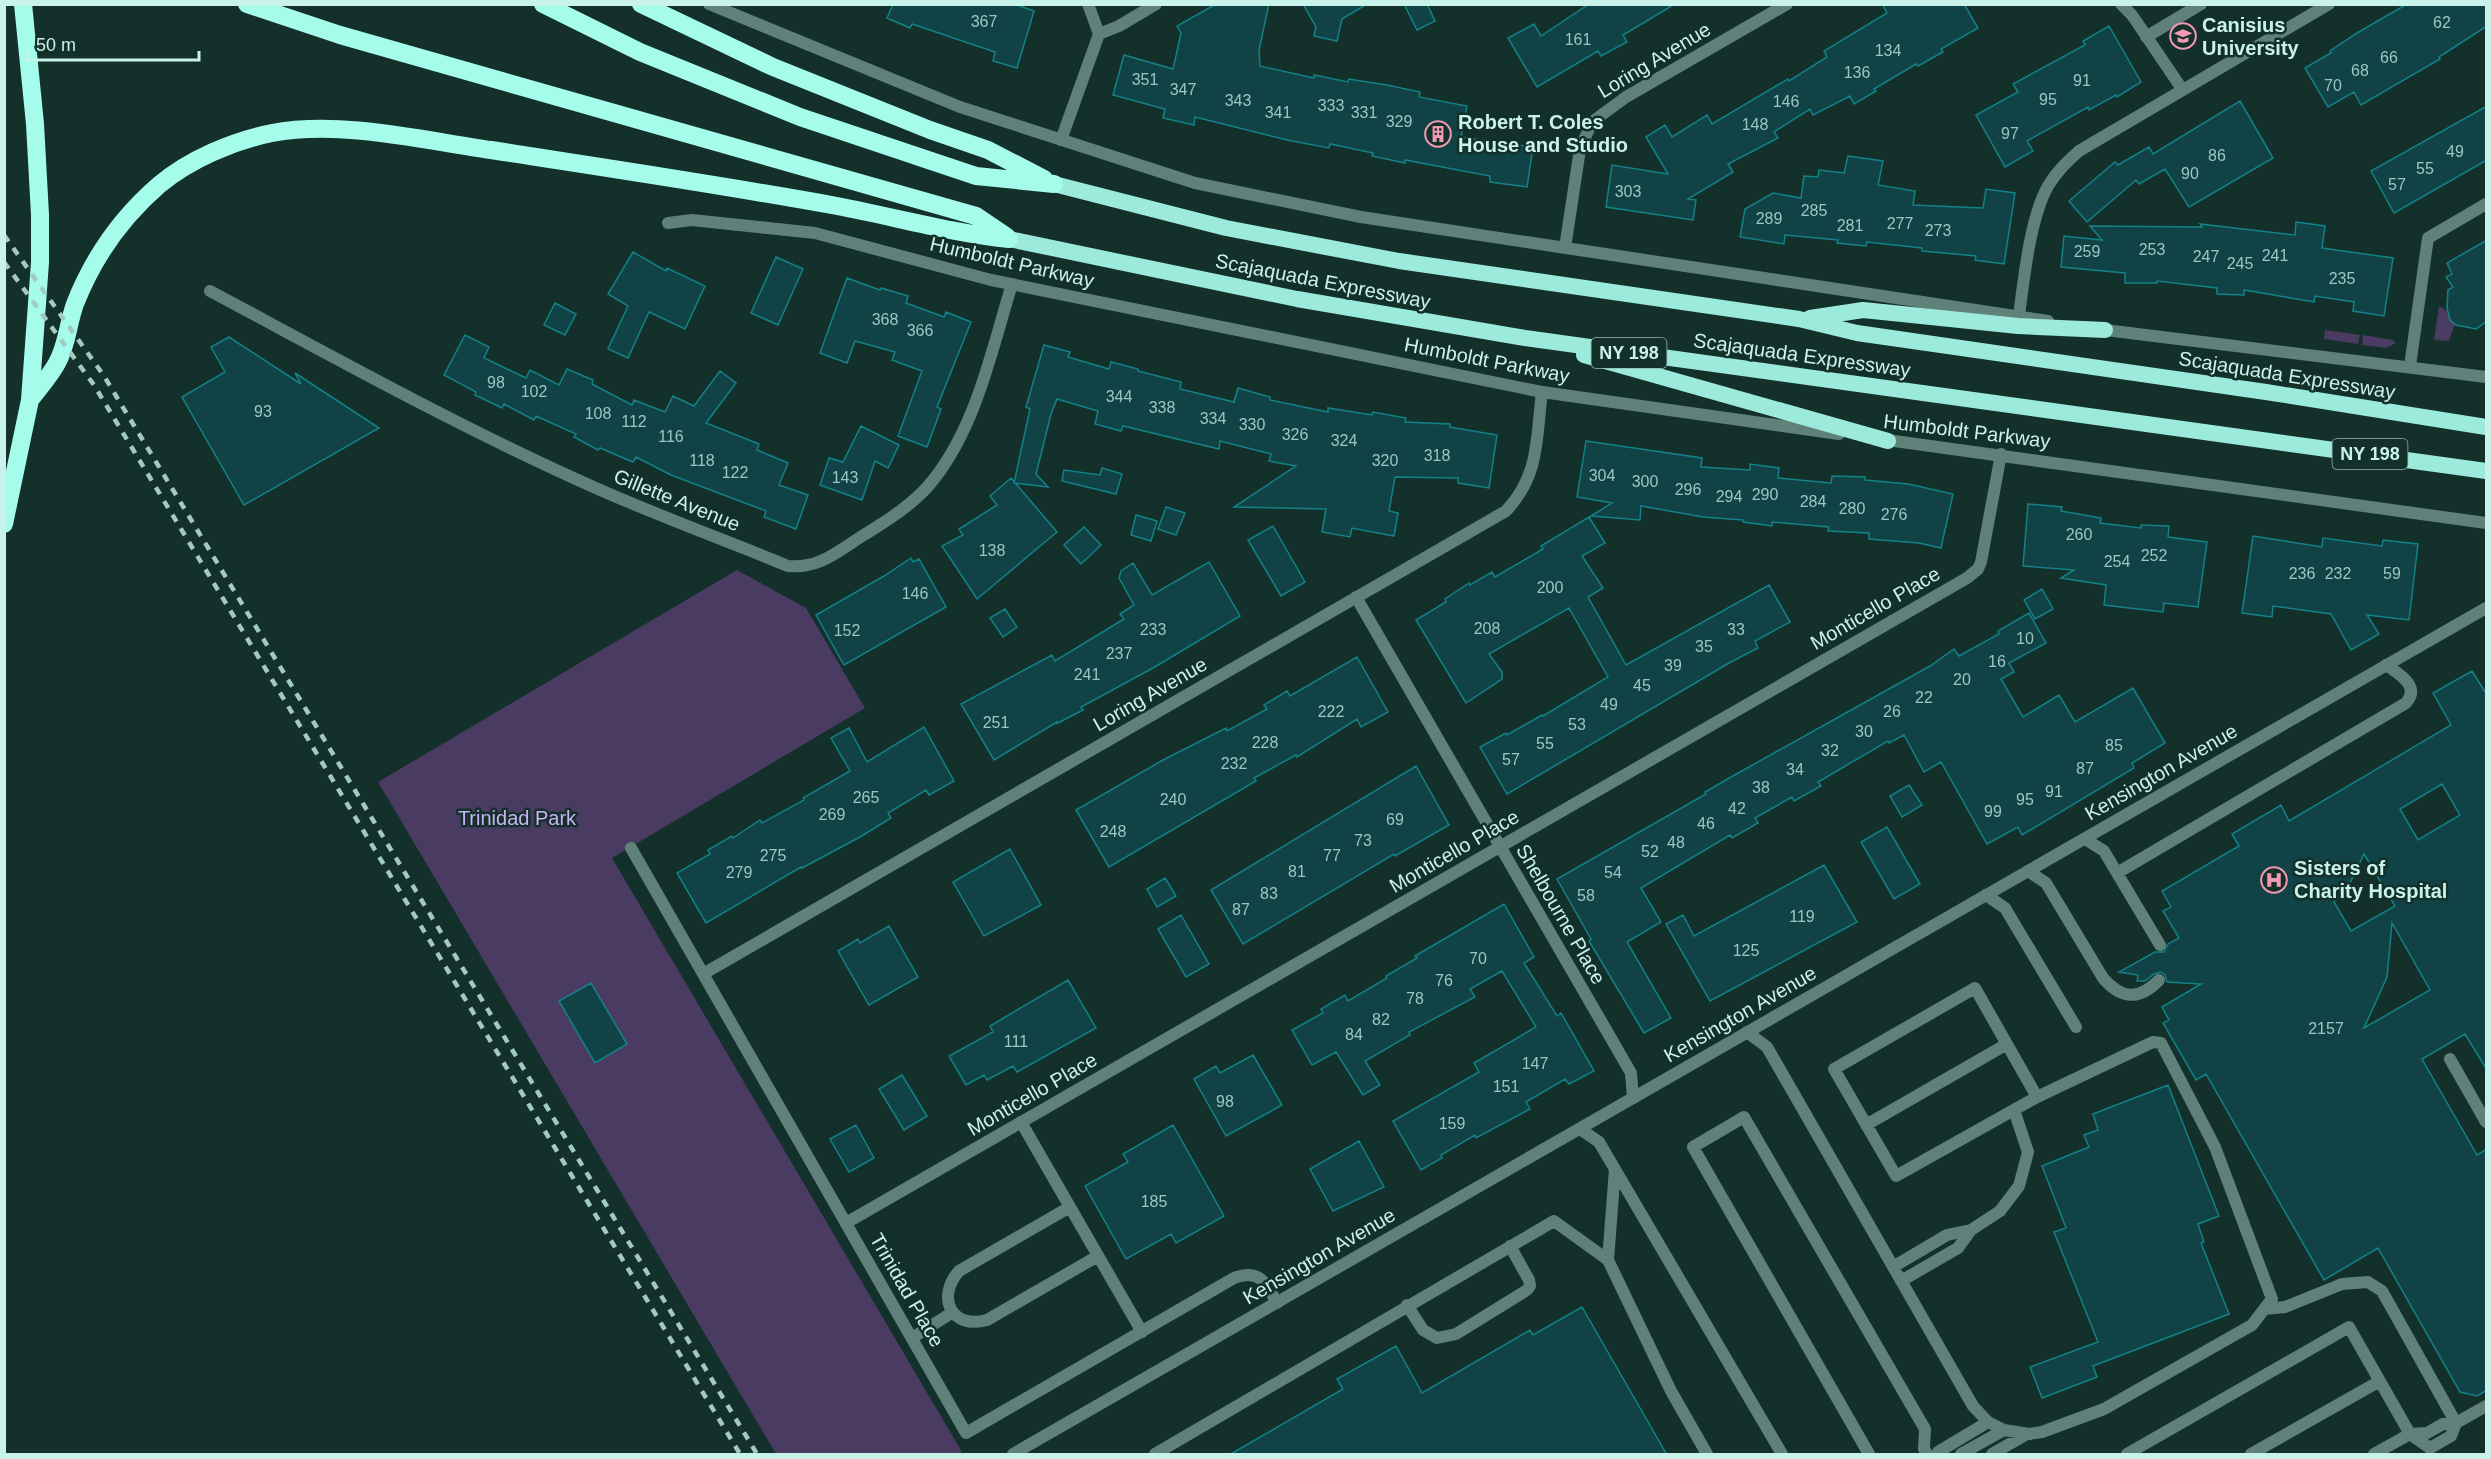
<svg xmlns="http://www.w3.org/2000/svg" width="2491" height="1459" viewBox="0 0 2491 1459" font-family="Helvetica,sans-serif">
  <rect width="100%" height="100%" fill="#13302b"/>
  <!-- green -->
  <path fill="#4a3b62" d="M2439,306L2447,311L2455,324L2449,341L2434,340Z
    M2325,330L2360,335L2358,344L2324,339Z
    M2363,335L2393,340L2396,343L2386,348L2362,345Z
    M737,570L806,608L865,708L612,858L962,1452L957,1454H776L378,782Z"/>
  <!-- building -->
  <path fill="#114346" stroke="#138288" stroke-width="1.5" fill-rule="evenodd" d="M893,4H1014L1034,11L1017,68L993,61L995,52L912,24L910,28L887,18Z
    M1216,4H1269L1259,50L1260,66L1314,78V75L1348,82L1349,79L1387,85L1420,92L1419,97L1467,106L1461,137L1533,147L1527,187L1490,182V176L1405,160V163L1372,156L1373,153L1330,144L1329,148L1287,140L1195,117L1194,125L1163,118L1165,109L1113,95L1124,55L1173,69L1181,33L1177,26Z
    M1303,4H1367L1342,19L1337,41L1314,36L1316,27Z
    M1404,4H1427L1435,21L1417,30Z
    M1589,4H1675L1623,35L1627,42L1601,56L1598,51L1537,87L1508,38L1534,24L1541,36Z
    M1882,4H1964L1978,28L1941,49L1943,52L1918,66L1916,64L1874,89L1876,91L1854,104L1850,96L1813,115L1810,109L1774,132L1778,138L1728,164L1733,172L1688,199L1696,200L1693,220L1606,207L1612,165L1668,174L1646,137L1665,125L1672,137L1707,115L1712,124L1788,79L1789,81L1827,57L1824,51L1887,13Z
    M2407,4H2487V26L2439,57L2440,59L2361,105L2354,92L2328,107L2305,68L2331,53L2330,51L2357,33Z
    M2109,26L2141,82L2117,97L2116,95L2089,110L2088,107L2027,141L2033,151L2005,167L1976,115L2018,92L2013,84L2085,45L2083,41Z
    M2240,101L2273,158L2189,207L2165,169L2139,184L2136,180L2087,222L2069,201L2115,162L2118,165L2149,147L2153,154Z
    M2487,106V160L2394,213L2371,171Z
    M1848,156L1883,161L1878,185L1915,191L1913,205L1983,208L1986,189L2015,193L2004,264L1975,260L1976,256L1922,251V248L1867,242L1866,246L1837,243L1838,240L1785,235L1784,244L1740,237L1745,209L1773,193L1801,198L1804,176L1818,177L1819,170L1844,173Z
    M2296,222L2325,226L2322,248L2393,258L2384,316L2353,311L2354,302L2315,296L2314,302L2244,290V295L2217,294V288L2157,281V283H2125V273L2061,267L2064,236L2102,240L2090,226L2202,227L2200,224L2295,235Z
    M2487,240V321L2476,329L2456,325L2450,320L2447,308L2448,290L2453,287L2446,277L2452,274L2447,263Z
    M633,252L666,271L667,268L705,286L685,329L649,312L628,358L608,349L628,306L608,294Z
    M776,257L803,269L778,325L751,313Z
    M847,278L880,290L881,288L908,296L906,303L944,317L946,312L971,322L937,407L941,409L927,447L898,436L922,371L892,360L895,352L855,341L847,363L820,353Z
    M555,303L576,314L565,335L544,325Z
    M465,335L489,347L484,358L526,378L530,370L559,385L567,369L593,380L592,384L632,405L634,400L665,412L673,396L694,406L720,371L736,383L706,423L759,444L757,450L788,463L779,485L808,495L796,529L764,517L766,511L671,475L636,457L633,462L600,448L598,450L574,437L576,434L536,416L534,420L504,404L502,408L475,395L476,392L444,375Z
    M229,337L301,384L295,373L379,428L244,505L182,397L225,372L211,347Z
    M1044,345L1070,352L1068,357L1109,369L1111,362L1138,369V371L1181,382L1180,389L1234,402L1238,388L1270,397V400L1328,412V408L1372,415L1373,412L1406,418L1405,422L1450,424V427L1497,435L1489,488L1458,483V478L1395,477L1389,511L1398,513L1394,536L1352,528L1350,537L1322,532L1326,509L1234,507L1296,466L1269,461L1271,454L1220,441L1219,449L1123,426L1121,431L1095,424L1098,411L1057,399L1051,414L1036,474L1048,487L1014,483L1030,409L1026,407Z
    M861,426L899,445L888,468L875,461L862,500L820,485L829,458L843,462Z
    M1586,441L1702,458L1701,467L1750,470V464L1779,468L1778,478L1831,483L1832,476L1865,477V480L1908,484L1953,494L1941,548L1919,543L1869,539V533L1828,531L1829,527L1772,522V526L1743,522V520L1703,517L1641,506L1640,520L1591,516L1612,503L1577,497Z
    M1102,468L1122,474L1116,494L1062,481L1064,470L1100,475Z
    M1011,478L1057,532L977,599L942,546L963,535L959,529L997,505L990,496Z
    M2028,504L2062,507L2061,511L2101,518L2100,523L2141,528V525L2169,526L2168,537L2207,542L2198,607L2164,603L2163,612L2104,605L2106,585L2061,578L2074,570L2023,566Z
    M1166,507L1185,513L1176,535L1158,529Z
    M1136,515L1157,521L1151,541L1131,535Z
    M1589,517L1605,543L1582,556L1603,588L1588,597L1626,665L1769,585L1790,622L1755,641L1758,648L1729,663L1507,794L1480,747L1506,733L1507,735L1542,715L1543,716L1608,677L1569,608L1489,654L1502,672V679L1466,703L1416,620L1446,602L1445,599L1469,583L1470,585L1492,572L1495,577L1543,549L1541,546Z
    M1273,526L1305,582L1281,596L1248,540Z
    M1084,527L1101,545L1081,564L1064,545Z
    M2253,536L2322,547L2323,538L2382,546L2383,540L2418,544L2409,620L2367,615L2379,634L2351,650L2331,614L2273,606L2272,617L2242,613Z
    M911,558L913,562L919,559L946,607L844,665L816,615L884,576Z
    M1209,562L1240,616L1153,668L1081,707L1083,710L1058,723L1057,722L994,760L961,704L1052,655L1055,661L1124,619L1120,614L1134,605L1119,578L1121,571L1133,563L1152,595Z
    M2042,589L2053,609L2035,619L2024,600Z
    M1005,609L1017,627L1003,637L990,618Z
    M2029,613L2046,643L2009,663L2014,672L2001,679L2023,717L2059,695L2075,722L2133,688L2165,743L2132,763L2134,768L2022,835L2018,827L1987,844L1941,762L1924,772L1904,735L1889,743L1888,741L1818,782L1821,786L1794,801L1792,797L1755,818L1758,823L1732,838L1730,835L1641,888L1661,922L1627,942L1671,1018L1644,1033L1589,941L1591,939L1557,879L1706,794L1705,792L1731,777L1930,666L1954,649L1959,656L1999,634L1998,631Z
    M1357,657L1388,712L1361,727L1357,719L1297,757L1296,755L1254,778L1256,781L1109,867L1076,810L1163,760L1226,728L1227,731L1267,709L1264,705L1287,691L1290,696Z
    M2472,671L2487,695V1070L2465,1034L2422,1059L2477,1155L2487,1149V1390L2477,1396L2460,1392L2378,1248L2324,1280L2206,1074L2196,1080L2163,1023L2169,1020L2162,1007L2201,984L2167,982L2165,975L2161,972L2154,974L2145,981H2137L2138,975L2119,972L2155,952H2164L2168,944L2179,938L2163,911L2171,907L2162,891L2239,846L2232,834L2281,805L2289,821L2451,725L2433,693ZM2442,784L2460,815L2418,840L2400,809ZM2364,854L2395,906L2351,931L2334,902L2349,885ZM2392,923L2430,990L2364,1028L2387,977Z
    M924,727L954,781L929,795L926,790L888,813L891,818L860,837L802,868L801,867L706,923L677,873L710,854L708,850L732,836L733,838L760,820L762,823L804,800L803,798L850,771L831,738L849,728L867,762Z
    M1416,766L1449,825L1395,856L1394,854L1243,944L1211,890Z
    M1909,785L1922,805L1902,817L1890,796Z
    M1887,827L1920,884L1894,899L1861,842Z
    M1010,849L1041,905L984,936L953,882Z
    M1824,865L1857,922L1710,1001L1666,924L1683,915L1694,936Z
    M1165,878L1176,896L1157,907L1147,889Z
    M1504,904L1534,957L1524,963L1557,1016L1561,1013L1594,1071L1569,1084L1565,1079L1526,1102L1530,1109L1476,1138L1475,1135L1441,1155L1442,1158L1421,1170L1393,1121L1479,1072L1474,1063L1536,1027L1502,971L1470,989L1475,997L1409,1032L1410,1035L1365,1061L1380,1085L1363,1095L1336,1052L1312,1065L1292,1030L1323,1013L1321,1009L1345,995L1348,1001L1387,978L1386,976L1417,958L1415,956Z
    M1181,915L1209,964L1186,977L1158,929Z
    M889,926L918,977L869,1005L838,951L858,939L860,943Z
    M1068,980L1096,1028L1017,1072L1013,1066L987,1080L984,1075L966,1085L949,1056L993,1032L990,1026Z
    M591,983L627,1044L595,1063L559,1001Z
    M1253,1055L1282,1105L1226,1136L1194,1079L1216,1066L1220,1073Z
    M902,1075L927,1116L904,1130L879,1089Z
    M2168,1085L2219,1216L2198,1224L2204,1242L2201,1243L2229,1314L2093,1366L2097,1377L2042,1398L2030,1367L2098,1342L2054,1232L2066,1228L2042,1166L2089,1147L2084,1135L2098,1130L2093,1114Z
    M856,1125L874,1158L849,1172L830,1139Z
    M1173,1125L1224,1216L1176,1243L1171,1234L1126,1259L1085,1186L1128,1162L1123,1154Z
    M1359,1141L1384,1187L1333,1211L1310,1169Z
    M1582,1307L1667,1455H1229L1343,1389L1337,1379L1396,1346L1422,1393L1530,1330L1533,1335Z"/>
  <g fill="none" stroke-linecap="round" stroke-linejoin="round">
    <!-- service -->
    <path stroke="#60817a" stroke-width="12" d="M2121,4L2132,15L2182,89
      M2146,37L2201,4
      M2085,839L2104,851L2117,873L2406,703C2421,686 2399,674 2386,665
      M2028,871L2046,883L2103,978C2121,999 2139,1001 2159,980
      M2117,873L2160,945
      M1986,895L2005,908L2076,1027
      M1747,1032L1767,1047L1973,1406L1988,1422L2004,1430L2029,1434L2042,1432L2104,1409L2252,1325L2272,1299L2215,1147L2161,1043L2153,1042L2037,1097L1896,1176L1834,1069L1975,988L2037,1097
      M2450,1059L2486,1122
      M1021,1122L1142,1332
      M1866,1125L2007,1044
      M1580,1129L1599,1142L1782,1454
      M1615,1169L1608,1260L1671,1391L1707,1454
      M1070,1207L959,1271C936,1297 951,1330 987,1320L1098,1256
      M1893,1267L1947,1235L1971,1230
      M1901,1281L1958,1248L1971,1230L2000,1211L2019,1186L2028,1152L2014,1110
      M1407,1305L1423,1330L1437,1338L1456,1334L1527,1290L1530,1286L1529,1280L1510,1246
      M2264,1309L2285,1307L2342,1284L2368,1282L2382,1291L2456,1423
      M912,1338L953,1312
      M2410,1434L2427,1433L2443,1424L2456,1423L2486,1406
      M2410,1434L2430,1448L2451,1436L2456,1423
      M1155,1454L1554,1221L1608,1260
      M1869,1454L1693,1147L1744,1117L1925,1429L1924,1449L1927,1454
      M1937,1454L1938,1452L1988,1422
      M1961,1454L2004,1430
      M1992,1454L2027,1434
      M2127,1454L2349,1327L2410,1434L2374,1454
      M2251,1454L2380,1381"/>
    <!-- minor -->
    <path stroke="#60817a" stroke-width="12" d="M709,4L960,107L1195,183L1361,217L2048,321
      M1088,4L1099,34
      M1099,34L1119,26L1156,4
      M1061,140L1099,34
      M668,223L692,220L815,233L991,280L1542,392L1839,434
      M1565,248L1580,149L1592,122L1626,97L1787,4
      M210,291C332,356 452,423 578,480C647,512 718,537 788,566C817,569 836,553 859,538C885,522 915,504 934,479C977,424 992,349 1012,284
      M2019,316C2024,278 2030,218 2048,186C2056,172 2067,162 2079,151L2329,4
      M2097,329L2486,377
      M2410,366L2428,238L2486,204
      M1880,439L2486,523
      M1356,597L1631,1073L1633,1098
      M631,848L966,1433L1234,1278C1259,1268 1266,1283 1277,1303
      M703,974L1506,511C1540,475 1536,438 1542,392
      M846,1223L1967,578L1978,569L1981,562L2001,454"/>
    <!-- tertiary -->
    <path stroke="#60817a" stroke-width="12" d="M1013,1454L2486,608"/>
    <!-- trunk -->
    <path stroke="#9ceadb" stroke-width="16" d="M1054,184L1226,228L1399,261L1799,319L1857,333L2266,392L2486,427
      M1009,239L1297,299L1525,338L2486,471
      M1810,318L1863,310L2018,326L2105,330
      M1584,355L1888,441"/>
    <!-- motorway -->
    <path stroke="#a6fceb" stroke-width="18" d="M247,4L340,35L976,216L1007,237
      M543,4L640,52L800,117L976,176L1054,184
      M641,4L773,67L930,130L988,150L1044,179
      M30,400C39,388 50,376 57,363C67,346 68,323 75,304C93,258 122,217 159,185C190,159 233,141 272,133C340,120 422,140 491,150C606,168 722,185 837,206C895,217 951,233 1009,239
      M4,524L30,400L40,262V215L35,124L23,4"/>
    <!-- rail -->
    <path stroke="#a3cac2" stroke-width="4.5" stroke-dasharray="8 8" stroke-linecap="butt" d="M4,235L104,376L757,1454
      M4,262L94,385L740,1454"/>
  </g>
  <!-- icons -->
  <defs>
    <g id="university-ring" transform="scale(1.35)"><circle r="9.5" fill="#13302b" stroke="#f19ab3" stroke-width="1.5"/><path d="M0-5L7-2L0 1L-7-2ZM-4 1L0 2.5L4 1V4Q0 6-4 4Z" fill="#f19ab3"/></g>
    <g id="building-ring" transform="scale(1.35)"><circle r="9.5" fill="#13302b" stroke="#f19ab3" stroke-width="1.5"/><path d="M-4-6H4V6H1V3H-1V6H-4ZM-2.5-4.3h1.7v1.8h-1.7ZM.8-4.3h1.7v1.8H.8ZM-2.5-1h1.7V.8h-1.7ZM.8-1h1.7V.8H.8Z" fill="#f19ab3"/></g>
    <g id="hospital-ring" transform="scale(1.35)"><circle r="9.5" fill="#13302b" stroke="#f19ab3" stroke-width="1.5"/><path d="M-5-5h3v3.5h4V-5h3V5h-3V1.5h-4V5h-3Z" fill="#f19ab3"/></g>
  </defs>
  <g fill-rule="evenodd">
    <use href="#university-ring" x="2183" y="36"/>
    <use href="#building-ring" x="1438" y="134"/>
    <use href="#hospital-ring" x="2274" y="880"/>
  </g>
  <g text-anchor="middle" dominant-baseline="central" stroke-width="5" stroke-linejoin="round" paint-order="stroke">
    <!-- number labels -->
    <g font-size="16" fill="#9bc7c1">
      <text x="984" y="21">367</text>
      <text x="2442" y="22">62</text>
      <text x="1578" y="39">161</text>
      <text x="1888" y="50">134</text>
      <text x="2389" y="57">66</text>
      <text x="2360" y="70">68</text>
      <text x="1857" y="72">136</text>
      <text x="1145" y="79">351</text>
      <text x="2082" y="80">91</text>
      <text x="2333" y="85">70</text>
      <text x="1183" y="89">347</text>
      <text x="2048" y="99">95</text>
      <text x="1238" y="100">343</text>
      <text x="1786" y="101">146</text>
      <text x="1331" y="105">333</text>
      <text x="1278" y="112">341</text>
      <text x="1364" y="112">331</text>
      <text x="1399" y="121">329</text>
      <text x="1755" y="124">148</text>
      <text x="2010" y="133">97</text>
      <text x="2455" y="151">49</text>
      <text x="2217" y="155">86</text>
      <text x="2425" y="168">55</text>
      <text x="2190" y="173">90</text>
      <text x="2397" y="184">57</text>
      <text x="1628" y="191">303</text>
      <text x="1814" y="210">285</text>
      <text x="1769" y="218">289</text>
      <text x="1900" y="223">277</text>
      <text x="1850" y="225">281</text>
      <text x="1938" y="230">273</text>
      <text x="2152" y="249">253</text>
      <text x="2087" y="251">259</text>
      <text x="2275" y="255">241</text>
      <text x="2206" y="256">247</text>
      <text x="2240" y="263">245</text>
      <text x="2342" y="278">235</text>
      <text x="885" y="319">368</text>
      <text x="920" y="330">366</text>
      <text x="496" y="382">98</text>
      <text x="534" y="391">102</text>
      <text x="1119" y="396">344</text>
      <text x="1162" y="407">338</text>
      <text x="263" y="411">93</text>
      <text x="598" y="413">108</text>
      <text x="1213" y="418">334</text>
      <text x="634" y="421">112</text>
      <text x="1252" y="424">330</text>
      <text x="1295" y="434">326</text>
      <text x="671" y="436">116</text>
      <text x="1344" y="440">324</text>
      <text x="1437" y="455">318</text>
      <text x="702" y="460">118</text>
      <text x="1385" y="460">320</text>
      <text x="735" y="472">122</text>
      <text x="1602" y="475">304</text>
      <text x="845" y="477">143</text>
      <text x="1645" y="481">300</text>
      <text x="1688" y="489">296</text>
      <text x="1765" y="494">290</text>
      <text x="1729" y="496">294</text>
      <text x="1813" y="501">284</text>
      <text x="1852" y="508">280</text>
      <text x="1894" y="514">276</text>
      <text x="2079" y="534">260</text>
      <text x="992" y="550">138</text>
      <text x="2154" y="555">252</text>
      <text x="2117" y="561">254</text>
      <text x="2302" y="573">236</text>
      <text x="2338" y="573">232</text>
      <text x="2392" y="573">59</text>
      <text x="1550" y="587">200</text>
      <text x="915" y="593">146</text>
      <text x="1487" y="628">208</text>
      <text x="1153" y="629">233</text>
      <text x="1736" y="629">33</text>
      <text x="847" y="630">152</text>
      <text x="2025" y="638">10</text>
      <text x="1704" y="646">35</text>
      <text x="1119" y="653">237</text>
      <text x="1997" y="661">16</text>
      <text x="1673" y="665">39</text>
      <text x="1087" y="674">241</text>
      <text x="1962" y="679">20</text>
      <text x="1642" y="685">45</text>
      <text x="1924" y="697">22</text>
      <text x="1609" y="704">49</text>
      <text x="1331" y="711">222</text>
      <text x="1892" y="711">26</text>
      <text x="996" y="722">251</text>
      <text x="1577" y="724">53</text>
      <text x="1864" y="731">30</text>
      <text x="1265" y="742">228</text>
      <text x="1545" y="743">55</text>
      <text x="2114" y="745">85</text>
      <text x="1830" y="750">32</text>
      <text x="1511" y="759">57</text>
      <text x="1234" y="763">232</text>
      <text x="2085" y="768">87</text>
      <text x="1795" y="769">34</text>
      <text x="1761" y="787">38</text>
      <text x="2054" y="791">91</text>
      <text x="866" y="797">265</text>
      <text x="1173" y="799">240</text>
      <text x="2025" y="799">95</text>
      <text x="1737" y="808">42</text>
      <text x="1993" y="811">99</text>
      <text x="832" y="814">269</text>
      <text x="1395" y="819">69</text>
      <text x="1706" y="823">46</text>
      <text x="1113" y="831">248</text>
      <text x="1363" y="840">73</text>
      <text x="1676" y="842">48</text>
      <text x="1650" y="851">52</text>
      <text x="773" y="855">275</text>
      <text x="1332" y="855">77</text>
      <text x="1297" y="871">81</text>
      <text x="739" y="872">279</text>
      <text x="1613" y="872">54</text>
      <text x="1269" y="893">83</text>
      <text x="1586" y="895">58</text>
      <text x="1241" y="909">87</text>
      <text x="1802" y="916">119</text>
      <text x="1746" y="950">125</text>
      <text x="1478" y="958">70</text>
      <text x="1444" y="980">76</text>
      <text x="1415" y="998">78</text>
      <text x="1381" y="1019">82</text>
      <text x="2326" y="1028">2157</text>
      <text x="1354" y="1034">84</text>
      <text x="1016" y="1041">111</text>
      <text x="1535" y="1063">147</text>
      <text x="1506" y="1086">151</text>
      <text x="1225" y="1101">98</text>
      <text x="1452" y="1123">159</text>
      <text x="1154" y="1201">185</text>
    </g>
    <!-- shield labels -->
    <g fill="#13302b" stroke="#92b8b1" stroke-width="1.5">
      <rect x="1591.5" y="338" width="75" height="30" rx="4.5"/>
      <rect x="2332.5" y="439" width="75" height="30" rx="4.5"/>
    </g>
    <g font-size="18" font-weight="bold" fill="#c9f3ea">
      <text x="1629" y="353">NY 198</text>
      <text x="2370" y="454">NY 198</text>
    </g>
    <!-- poi labels -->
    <g font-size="20" font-weight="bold" fill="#c9f3ea" stroke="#13302b" text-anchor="start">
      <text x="2202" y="25">Canisius<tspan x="2202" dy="23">University</tspan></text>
      <text x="1458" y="122">Robert T. Coles<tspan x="1458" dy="23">House and Studio</tspan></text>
      <text x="2294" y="868">Sisters of<tspan x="2294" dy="23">Charity Hospital</tspan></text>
    </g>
    <!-- street labels -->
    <g font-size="20" fill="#c9f3ea" stroke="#13302b">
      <text transform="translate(1654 60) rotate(-31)">Loring Avenue</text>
      <text transform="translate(1012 262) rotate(13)">Humboldt Parkway</text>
      <text transform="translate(1323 281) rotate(11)">Scajaquada Expressway</text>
      <text transform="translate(1802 355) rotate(8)">Scajaquada Expressway</text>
      <text transform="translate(1487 360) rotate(11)">Humboldt Parkway</text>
      <text transform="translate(2287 375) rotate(9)">Scajaquada Expressway</text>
      <text transform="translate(1967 431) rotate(7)">Humboldt Parkway</text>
      <text transform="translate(677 500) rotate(22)">Gillette Avenue</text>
      <text transform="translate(1875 608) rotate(-30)">Monticello Place</text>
      <text transform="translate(1150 694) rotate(-30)">Loring Avenue</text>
      <text transform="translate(2161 772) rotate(-30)">Kensington Avenue</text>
      <text transform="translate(1454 851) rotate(-30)">Monticello Place</text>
      <text transform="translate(1561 914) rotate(60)">Shelbourne Place</text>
      <text transform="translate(1740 1014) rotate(-30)">Kensington Avenue</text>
      <text transform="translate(1032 1094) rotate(-30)">Monticello Place</text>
      <text transform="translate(1319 1256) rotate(-30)">Kensington Avenue</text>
      <text transform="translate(907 1290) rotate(60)">Trinidad Place</text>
    </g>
    <!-- park labels -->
    <g font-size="20" fill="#cab2f3" stroke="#13302b">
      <text x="517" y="818">Trinidad Park</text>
    </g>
  </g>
  <!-- border -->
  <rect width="2491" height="1459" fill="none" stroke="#c9f3ea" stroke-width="12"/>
  <!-- scale -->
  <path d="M27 51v9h172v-9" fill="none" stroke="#c9f3ea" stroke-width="3"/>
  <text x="36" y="51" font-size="18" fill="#c9f3ea" stroke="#13302b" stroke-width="4.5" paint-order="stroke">50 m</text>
</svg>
